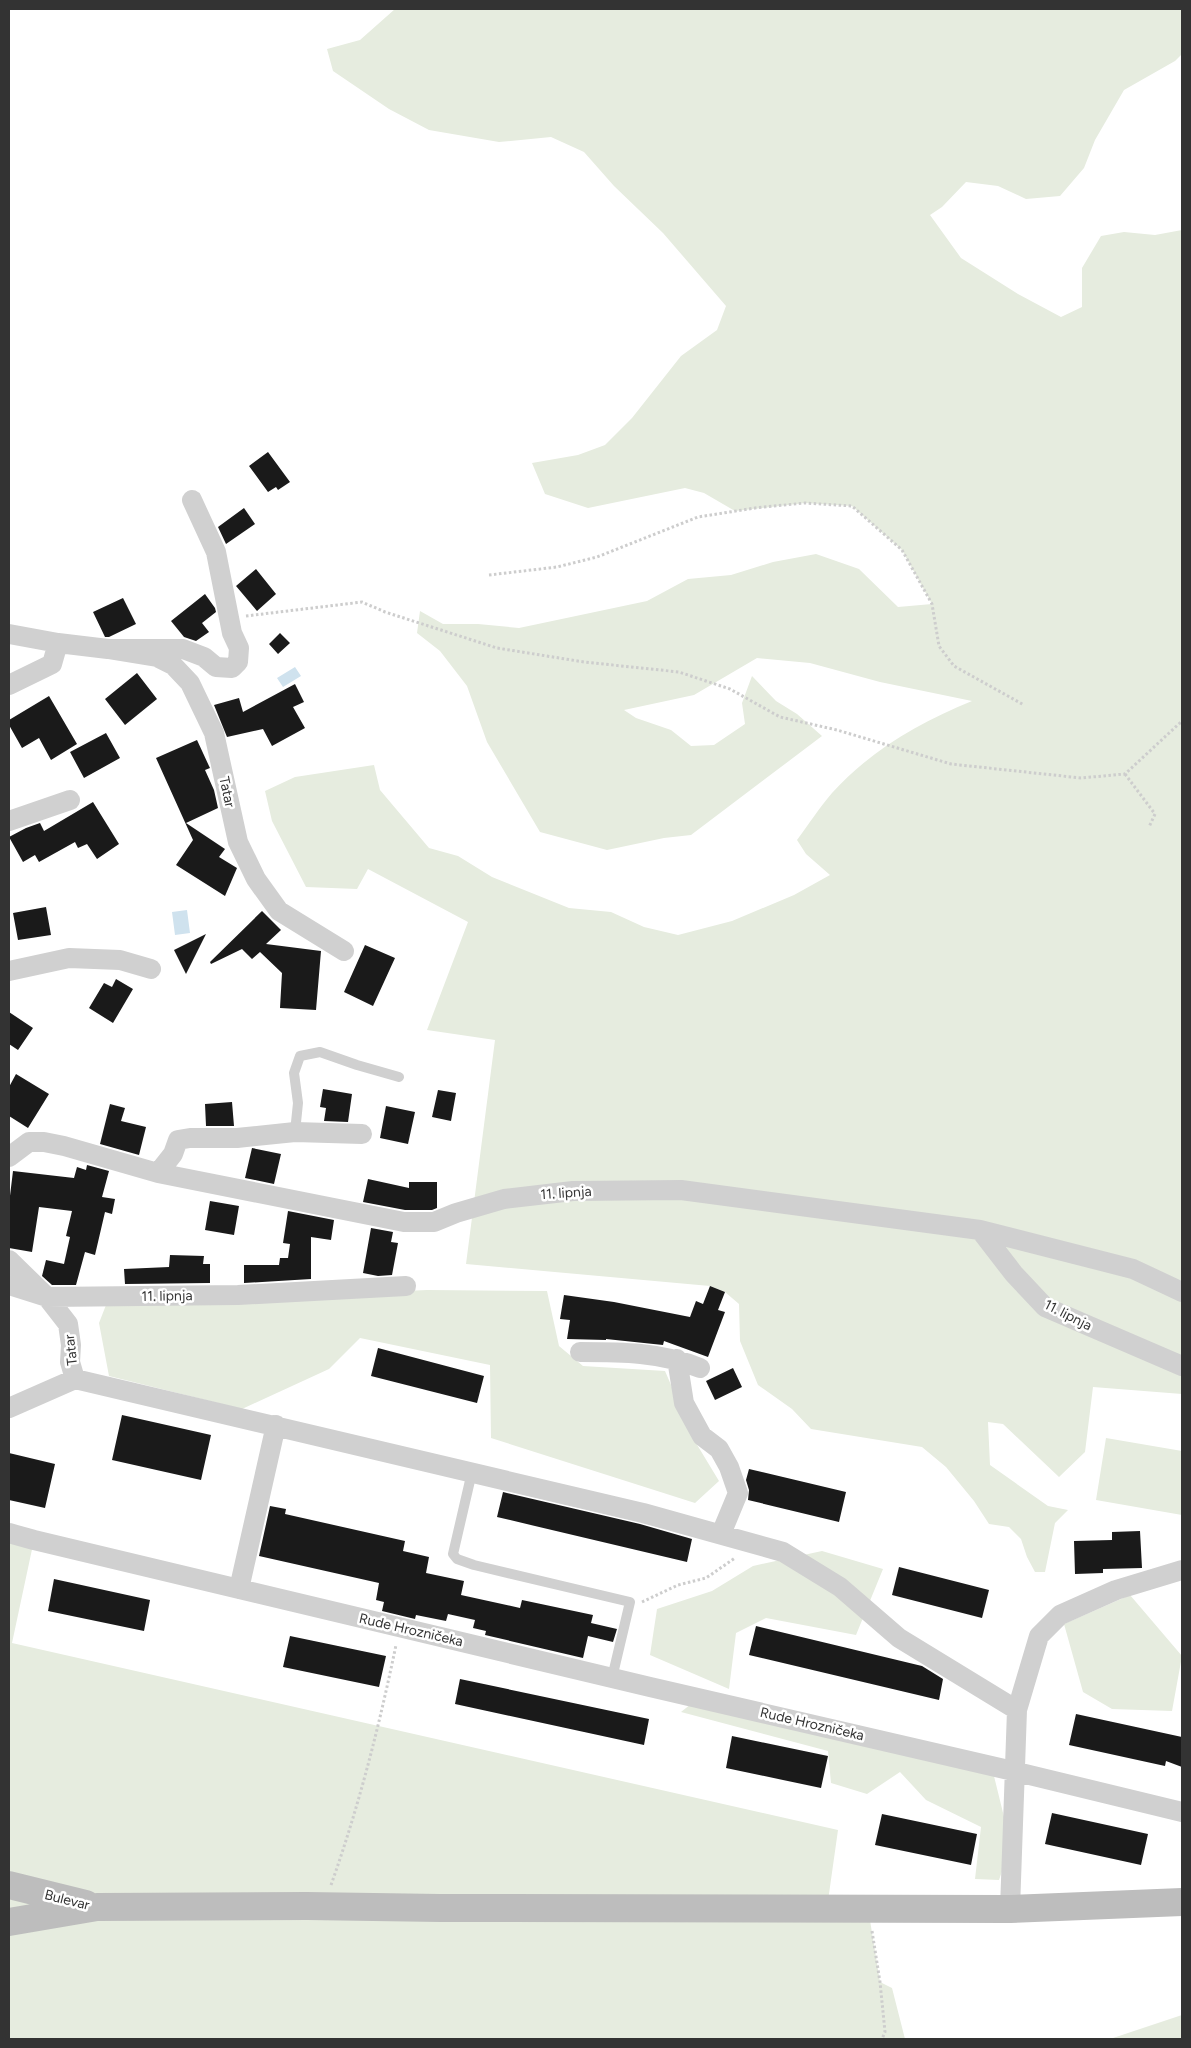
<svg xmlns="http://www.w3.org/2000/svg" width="1191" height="2048" viewBox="0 0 1191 2048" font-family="Figtree,sans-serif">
  <rect width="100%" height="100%" fill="#fff"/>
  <!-- green -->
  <path fill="#e6ecdf" d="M395,9H1182V54L1175,61L1124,90L1095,140L1084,168L1060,196L1026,199L998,186L966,182L942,207L930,215L961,258L1018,294L1061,317L1082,307V268L1101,236L1124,232L1155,235L1182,230V1394L1093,1387L1085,1452L1059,1477L1003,1424L988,1422L990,1465L1048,1506L1068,1510L1055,1523L1045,1572H1035L1027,1557L1021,1539L1009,1527L989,1524L974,1501L946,1467L922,1447L811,1429L792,1409L758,1385L740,1341L739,1304L725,1292L710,1286L466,1264L495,1040L427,1030L468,922L368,869L357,889L306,887L272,821L265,791L295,777L374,765L380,790L429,848L458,856L492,877L569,908L611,912L644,927L678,935L732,921L794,895L830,875L806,854L797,840C809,824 819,808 832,793C871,750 919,723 972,701L880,682L810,663L757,658L694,695L624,710L636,718L671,730L691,746L714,745L745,724L742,703L752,676L776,701L797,714L822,736L691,835L664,838L607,850L540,832L487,742L467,686L440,651L417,633L420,611L443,624H478L519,628L647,601L688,579L731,575L773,562L816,554L859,569L898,607L932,604L902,550L852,506L805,503L735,511L704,493L685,488L588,508L545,494L532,463L578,455L605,445L632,418L681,356L717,330L726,306L663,233L614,186L584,152L551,137L499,142L429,130L389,109L333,71L327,49L360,40Z
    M427,1290L547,1291L559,1346L583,1366L665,1371L696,1443L719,1481L695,1503L491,1438L490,1365L360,1338L329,1369L242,1409L109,1376L99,1323L106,1305Z
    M1106,1438L1182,1451V1515L1096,1500Z
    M9,1533L34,1540L12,1643L838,1830L827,1908H868L880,1982L892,1988L905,2039H9Z
    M822,1551L883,1569L856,1635L766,1618L736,1633L729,1689L650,1655L657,1609L712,1591L753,1566Z
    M1130,1595L1182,1656L1172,1711L1112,1709L1083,1692L1064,1624Z
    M691,1704L993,1772L1006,1825V1859L999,1880L975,1879L981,1827L926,1800L900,1772L867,1794L831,1783L828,1751L681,1712Z
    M1182,2015V2039H1110Z"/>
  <!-- water -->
  <path fill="#cfe2ee" d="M295,667L301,676L283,687L277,678Z
    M187,910L190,933L175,935L172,912Z"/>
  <!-- building -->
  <path fill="#1a1a1a" d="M268,452L290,482L278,490L276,487L268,492L249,466Z
    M244,508L255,524L226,544L218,527Z
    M256,569L276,594L257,611L236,586Z
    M205,594L215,608L216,612L202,623L209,632L196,641L184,637L171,621Z
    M123,598L136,624L109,637H105L93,612Z
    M280,633L290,643L278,654L269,644Z
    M137,673L157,699L125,725L105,699Z
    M295,684L304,702L293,707L305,728L272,746L263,729L227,737L214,705L239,698L243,712Z
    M49,696L77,744L51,760L39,738L22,748L9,725V720Z
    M106,733L120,758L84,778L70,752Z
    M197,740L209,766L210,768L205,770L214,790L218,808L186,823L225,849L219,857L237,868L225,896L176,865L193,840L156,758Z
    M93,802L119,844L97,859L87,844L78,848L75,842L39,862L35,855L23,862L9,837L26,828L40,823L44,831Z
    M46,907L51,935L18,940L13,913Z
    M262,911L281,930L266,944L321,951L316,1010L280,1008L282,973L260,952L252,959L242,949L211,964L210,962Z
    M206,934L186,974L174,950Z
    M365,945L395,958L373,1006L344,992Z
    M116,979L133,989L113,1023L89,1008L104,983L112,987Z
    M9,1012L33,1028L18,1050L9,1044Z
    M16,1074L49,1094L28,1128L9,1116V1087Z
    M323,1089L352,1094L348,1122L324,1121L326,1108L320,1107Z
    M438,1090L456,1093L451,1121L432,1117Z
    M232,1102L234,1126H206L205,1104Z
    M110,1104L125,1108L121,1121L146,1127L139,1155L100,1144Z
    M386,1106L415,1112L408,1144L380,1138Z
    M252,1148L281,1154L274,1184L245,1178Z
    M87,1165L109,1171L102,1197L115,1199L112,1214L105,1212L95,1255L85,1252L76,1285H52L42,1276L46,1260L64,1264L70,1237L66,1236L72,1211L39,1207L32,1252L9,1248V1204L13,1171L74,1178L77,1167L86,1170Z
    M368,1179L409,1188V1182H437V1208L432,1210H405L363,1202Z
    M210,1201L239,1206L234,1235L205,1230Z
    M288,1211L334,1220L331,1240L311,1237V1279L244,1283V1265H279L280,1258H288L290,1244L283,1243Z
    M371,1228L393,1232L391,1242L398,1243L392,1275L378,1276L363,1273Z
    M170,1255L204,1256L203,1264H210V1283L125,1284L124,1269L169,1267Z
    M710,1286L725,1292L718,1310L725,1312L708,1357L664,1341L663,1345L606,1339V1340L567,1339L570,1320L560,1319L564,1295L614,1302L690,1317L696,1301L703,1304Z
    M378,1348L484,1376L477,1403L371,1376Z
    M733,1368L742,1387L715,1400L706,1381Z
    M122,1415L211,1435L201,1480L112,1460Z
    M9,1453L55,1464L45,1508L9,1500Z
    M749,1469L846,1492L839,1522L748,1500L749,1490L746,1480Z
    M503,1492L640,1524L692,1539L687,1562L497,1517Z
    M270,1506L286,1509L285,1514L405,1541L403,1551L429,1557L426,1573L464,1581L461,1595L520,1608L522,1600L593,1615L591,1623L617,1629L613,1642L588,1636L583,1658L485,1635L486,1631L473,1628L475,1620L448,1614L446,1621L416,1615L415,1619L382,1611L384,1602L376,1600L379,1583L259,1556Z
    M1140,1531L1142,1568L1103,1569V1573L1075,1574L1074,1541L1112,1540V1532Z
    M899,1567L989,1590L982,1618L892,1595Z
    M54,1579L150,1600L144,1631L48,1611Z
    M756,1626L922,1666L943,1679L939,1700L749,1655Z
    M290,1636L386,1656L379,1687L283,1667Z
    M460,1679L649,1719L644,1745L455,1704Z
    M1076,1714L1182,1737V1767L1166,1761L1165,1766L1069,1745Z
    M732,1736L828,1756L821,1788L726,1768Z
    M1052,1813L1148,1834L1141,1865L1045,1844Z
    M882,1814L977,1834L971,1865L875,1845Z"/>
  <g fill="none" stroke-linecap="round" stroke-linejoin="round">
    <!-- path -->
    <path stroke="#cdcdcd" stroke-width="3" stroke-dasharray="2.5 2.5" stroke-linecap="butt" d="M489,575L557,567L597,557L698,517L755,508L805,503L852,506L902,550L932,604L939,646L954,666L1024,705
      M246,616L362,602L385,612L497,648L584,662L679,672L730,689L780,717L837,730L951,764L1081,778L1125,774L1182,721
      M1125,774L1155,814L1149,827
      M642,1602L678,1585L706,1578L735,1558
      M331,1885C359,1806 379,1727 396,1645
      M872,1931L880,1982L885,2032L882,2039"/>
    <!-- lane -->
    <path stroke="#d0d0d0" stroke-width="10" d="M295,1132L298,1103L294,1073L300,1056L320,1052L357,1065L399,1077
      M472,1472L453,1554L457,1559L474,1565L630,1602L612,1678"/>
    <!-- street -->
    <path stroke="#d0d0d0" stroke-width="20" d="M9,634L58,643L108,649H183L204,657L216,667L232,668L238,662L239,648L232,633L216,552L192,500
      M108,649L157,657L173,665L190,683L214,733L238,842L256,879L279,911L344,951
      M9,685L52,664L58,643
      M9,821L70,800
      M9,971L69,958L120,960L151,969
      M9,1157L29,1142H44L64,1146L158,1173L404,1222H434L456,1213L504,1199L573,1191L681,1190L980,1230L1133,1269L1182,1292
      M158,1173L173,1154L178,1140L190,1138H237L295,1132L362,1134
      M980,1230L1014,1274L1045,1307L1182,1366
      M9,1260L47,1297L68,1324L71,1345L70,1362L75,1379
      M9,1285L47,1297L238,1295L406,1286
      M580,1352C622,1352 660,1352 700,1368
      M677,1359L684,1403L702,1436L719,1449L729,1467L738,1493L721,1534
      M9,1408L75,1379L643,1513L783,1552L840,1587L899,1638L1017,1710
      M9,1533L34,1540L650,1687L1013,1771L1182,1812
      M239,1589L276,1425
      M1010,1909L1017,1710L1039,1636L1060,1615L1116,1590L1182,1570"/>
    <!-- secondary -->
    <path stroke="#bdbdbd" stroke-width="28" d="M9,1885L86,1904
      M9,1922L97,1907L307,1906L440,1908L1010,1909L1182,1902"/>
  </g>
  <g text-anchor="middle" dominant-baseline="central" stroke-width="5" stroke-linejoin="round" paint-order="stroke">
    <!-- street labels -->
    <g font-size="14" fill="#333" stroke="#fff">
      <text transform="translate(227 792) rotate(78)">Tatar</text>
      <text transform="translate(566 1193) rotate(-4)">11. lipnja</text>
      <text transform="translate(167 1296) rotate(-1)">11. lipnja</text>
      <text transform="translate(1068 1315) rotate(27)">11. lipnja</text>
      <text transform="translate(71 1350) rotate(-96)">Tatar</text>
      <text transform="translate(411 1630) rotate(13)">Rude Hrozničeka</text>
      <text transform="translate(812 1724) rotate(13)">Rude Hrozničeka</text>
      <text transform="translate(67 1900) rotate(14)">Bulevar</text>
    </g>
  </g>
  <!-- border -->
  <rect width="1191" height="2048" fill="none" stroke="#333333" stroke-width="20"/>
</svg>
